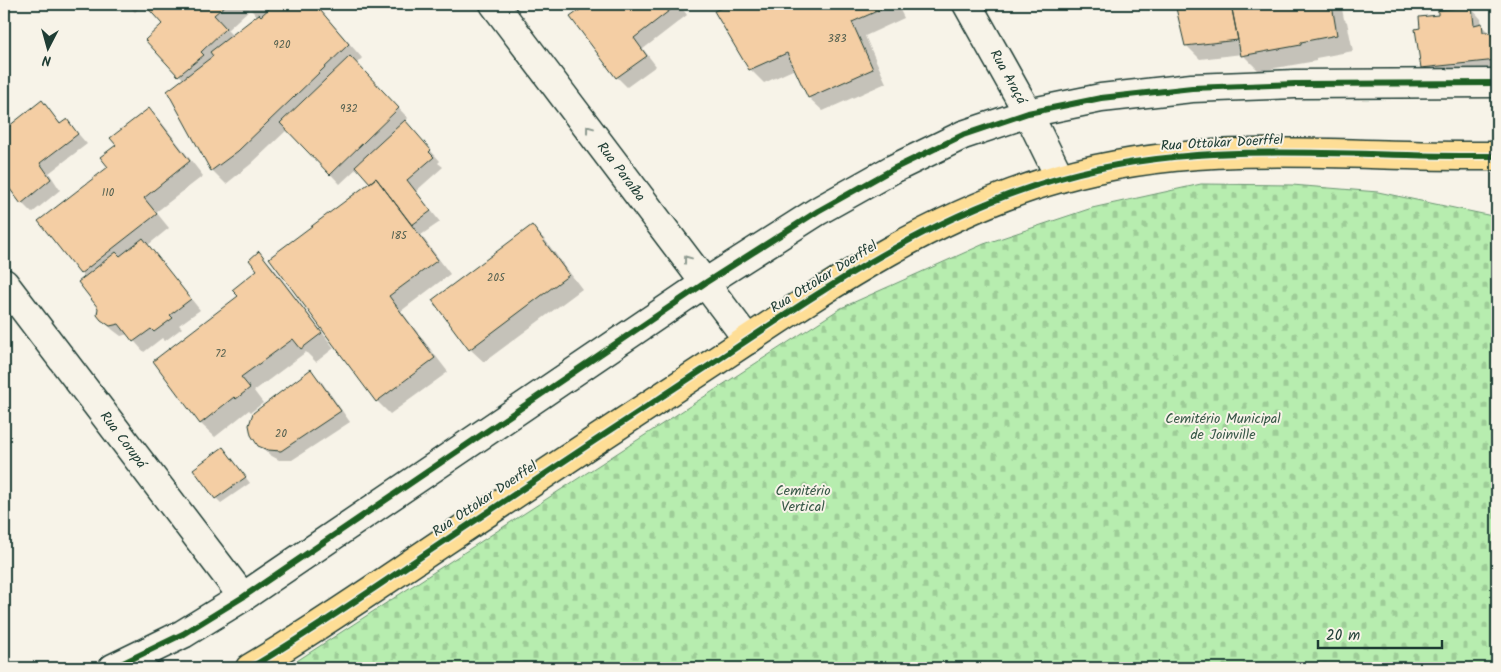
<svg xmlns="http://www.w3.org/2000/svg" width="1501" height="672" viewBox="0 0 1501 672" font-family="Kalam,sans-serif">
  <defs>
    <pattern id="cemetery-stones" width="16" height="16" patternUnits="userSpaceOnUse" patternTransform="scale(1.25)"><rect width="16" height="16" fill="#b7edaf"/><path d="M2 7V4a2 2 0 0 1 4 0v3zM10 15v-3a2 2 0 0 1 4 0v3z" fill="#9dcc97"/></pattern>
  </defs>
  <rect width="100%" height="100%" fill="#f7f3e8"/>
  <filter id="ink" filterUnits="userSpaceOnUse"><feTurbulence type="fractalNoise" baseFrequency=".02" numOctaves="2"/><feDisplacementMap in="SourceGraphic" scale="10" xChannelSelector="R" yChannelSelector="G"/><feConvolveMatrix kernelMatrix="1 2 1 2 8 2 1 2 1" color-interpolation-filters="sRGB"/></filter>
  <g filter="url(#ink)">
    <!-- cemetery -->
    <path fill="url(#cemetery-stones)" stroke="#6b9572" d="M1201,184L1292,185L1378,192L1497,217V668H286L841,308L984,244L1092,208Z"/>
    <!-- shadow -->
    <path fill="#0003" fill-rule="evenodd" d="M126,4H144L135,12Z
      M146,4H315L362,58L356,64L408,118L405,122L440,161L438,163L443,167L416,191L440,222L421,235L450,274L401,311L448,372L390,414L377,401L372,183L358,167L340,184L288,129L251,164L226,184L212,170L168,91L184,80L147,40L164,24ZM250,9L258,17L233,36L227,30Z
      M590,4H679L687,15L643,49L656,66L627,87L617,77L572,17Z
      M734,4H897L904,18L865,36L886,83L823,111L809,98L795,69L764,83L750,69L716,11Z
      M1177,4H1341L1344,19L1347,22L1353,51L1316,58V61L1259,71L1242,54L1200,59L1186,45Z
      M1471,8L1481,19L1482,26L1497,41V71L1432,78L1422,68L1421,29L1439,16Z
      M42,102L62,125L67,121L87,144L49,173L60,190L32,213L22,203L4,179V131Z
      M149,110L162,123L203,176L156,212L169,228L148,245L200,310L179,325L182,328L165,341L162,338L144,352L128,334L121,336L113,330L102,320L99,307L85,278L81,273L110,167L117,145Z
      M532,226L545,240L582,289L484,362L470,349Z
      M259,253L272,266L334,348L316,362L306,352L254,391L263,403L251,412L249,410L215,437L201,424L155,361L240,297L259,270Z
      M311,371L321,381L350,422L292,460H279L270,455L259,445Z
      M223,448L250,483L221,503L216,498Z"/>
    <!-- building -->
    <path fill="#f4cea4" stroke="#1f3d34" d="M144,4H227L214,15L226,28L201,52L204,55L178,76L145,40L162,24Z
      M274,4H315L349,44L238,151L211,171L167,91L213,56L210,52L259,14L261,16Z
      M588,4H678L634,38L647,56L616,78L570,17Z
      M731,4H891V5L852,22L873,69L808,98L787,53L749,70L714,11Z
      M1175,4H1231L1238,40L1185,46Z
      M1231,4H1329V6L1332,5L1337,35L1301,42V45L1241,56Z
      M1472,7L1474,25L1482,23L1483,32H1489L1497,42V60L1421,68L1415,29L1420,28L1419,17L1438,15V10Z
      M350,56L399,108L330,175L280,123Z
      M42,100L60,124L67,119L78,134L40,163L51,179L21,204L4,181V130Z
      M149,108L190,161L144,198L157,214L80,274L38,221L108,167L100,157L116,145L110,138Z
      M405,120L431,150L429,152L434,157L407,180L431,211L412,225L376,178L370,183L355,166Z
      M376,178L438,260L389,296L435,358L376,402L269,258Z
      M532,225L569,275L469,350L432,300Z
      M143,238L191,299L170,315L173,318L154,332L151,329L133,342L119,324L110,326L101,320L97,315L98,308L78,282L116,252L120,256Z
      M259,251L322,333L301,349L293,339L241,377L250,388L236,399L234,397L200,424L153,361L238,296L232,290L257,270L249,260Z
      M311,369L341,411L281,451L268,450L258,446L251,435L249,425L253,413Z
      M223,447L246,477L215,499L193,469Z"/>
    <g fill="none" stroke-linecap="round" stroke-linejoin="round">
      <!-- minor casing -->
      <g stroke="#1f3d34" stroke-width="31">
        <path id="minor" d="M967,4L1028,113L1060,178
          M4,283L243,597
          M113,668L183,634L243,597L705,283L818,211L893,169L963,135L1028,113L1101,98L1192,88L1295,84L1497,83"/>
      </g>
      <!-- tertiary casing -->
      <g stroke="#1f3d34" stroke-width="31">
        <path id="tertiary" d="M494,4L748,340"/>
      </g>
      <!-- primary casing -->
      <g stroke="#1f3d34" stroke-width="31">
        <path id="primary" d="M250,668C318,628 383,582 449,538C537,479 627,419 716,361C824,289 934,213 1060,178C1205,137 1349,158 1497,156"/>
      </g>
      <!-- minor -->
      <use href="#minor" stroke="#f7f3e8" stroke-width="28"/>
      <!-- tertiary -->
      <use href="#tertiary" stroke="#f7f3e8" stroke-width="28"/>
      <!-- primary -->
      <use href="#primary" stroke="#fede96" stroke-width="28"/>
      <!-- cycleway casing -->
      <g stroke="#f7f3e8" stroke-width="9">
        <path id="cycleway" d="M113,668L183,634L243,597L705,283L818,211L893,169L963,135L1028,113L1101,98L1192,88L1295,84L1497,83
          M250,668C318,628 383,582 449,538C537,479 627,419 716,361C824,289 934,213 1060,178C1205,137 1349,158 1497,156"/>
      </g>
      <!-- cycleway -->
      <use href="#cycleway" stroke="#1b5e20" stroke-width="6"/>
    </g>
    <!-- one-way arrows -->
    <defs><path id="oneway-chevron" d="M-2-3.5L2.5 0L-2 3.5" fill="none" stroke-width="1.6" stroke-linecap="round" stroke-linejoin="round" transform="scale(1.25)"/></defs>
    <g stroke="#8b988e">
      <use href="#oneway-chevron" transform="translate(589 129) rotate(-127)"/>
      <use href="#oneway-chevron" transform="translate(687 259) rotate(-127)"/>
    </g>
  </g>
  <g text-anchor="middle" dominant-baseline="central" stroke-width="4" stroke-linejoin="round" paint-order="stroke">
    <!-- number labels -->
    <g font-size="11" fill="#546150">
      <text x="837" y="39">383</text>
      <text x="282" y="45">920</text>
      <text x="349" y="109">932</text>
      <text x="108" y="193">110</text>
      <text x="399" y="236">185</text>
      <text x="496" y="278">205</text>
      <text x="221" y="354">72</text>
      <text x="281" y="434">20</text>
    </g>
    <!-- street labels -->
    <g font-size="14" fill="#1f3d34" stroke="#f7f3e8">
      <text transform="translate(1008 77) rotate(61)">Rua Araçá</text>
      <text transform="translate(1222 143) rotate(-3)">Rua Ottokar Doerffel</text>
      <text transform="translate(621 172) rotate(53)">Rua Paraíba</text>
      <text transform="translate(824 277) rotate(-32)">Rua Ottokar Doerffel</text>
      <text transform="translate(123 440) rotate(53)">Rua Corupá</text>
      <text transform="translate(485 499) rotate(-34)">Rua Ottokar Doerffel</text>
    </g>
    <!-- park labels -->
    <g font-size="14" fill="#365746" stroke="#f7f3e8">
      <text x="1223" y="419">Cemitério Municipal<tspan x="1223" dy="16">de Joinville</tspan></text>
      <text x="803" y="491">Cemitério<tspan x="803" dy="16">Vertical</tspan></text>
    </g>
  </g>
  <!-- margin -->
  <rect width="1501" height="672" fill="none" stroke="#f7f3e8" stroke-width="20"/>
  <rect x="10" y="10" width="1481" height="652" fill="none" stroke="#1f3d34" stroke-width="2" filter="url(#ink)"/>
  <!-- north arrow -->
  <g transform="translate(48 48) rotate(186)" stroke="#f7f3e8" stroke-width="4" paint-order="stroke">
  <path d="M0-4L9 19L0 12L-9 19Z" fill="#1f3d34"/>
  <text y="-8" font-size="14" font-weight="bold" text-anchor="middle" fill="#1f3d34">N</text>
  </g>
  <!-- scale -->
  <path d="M1318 640v8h124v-8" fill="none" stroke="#1f3d34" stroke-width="2.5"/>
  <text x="1326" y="640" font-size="15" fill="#1f3d34" stroke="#f7f3e8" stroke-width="4" paint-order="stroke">20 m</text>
</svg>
